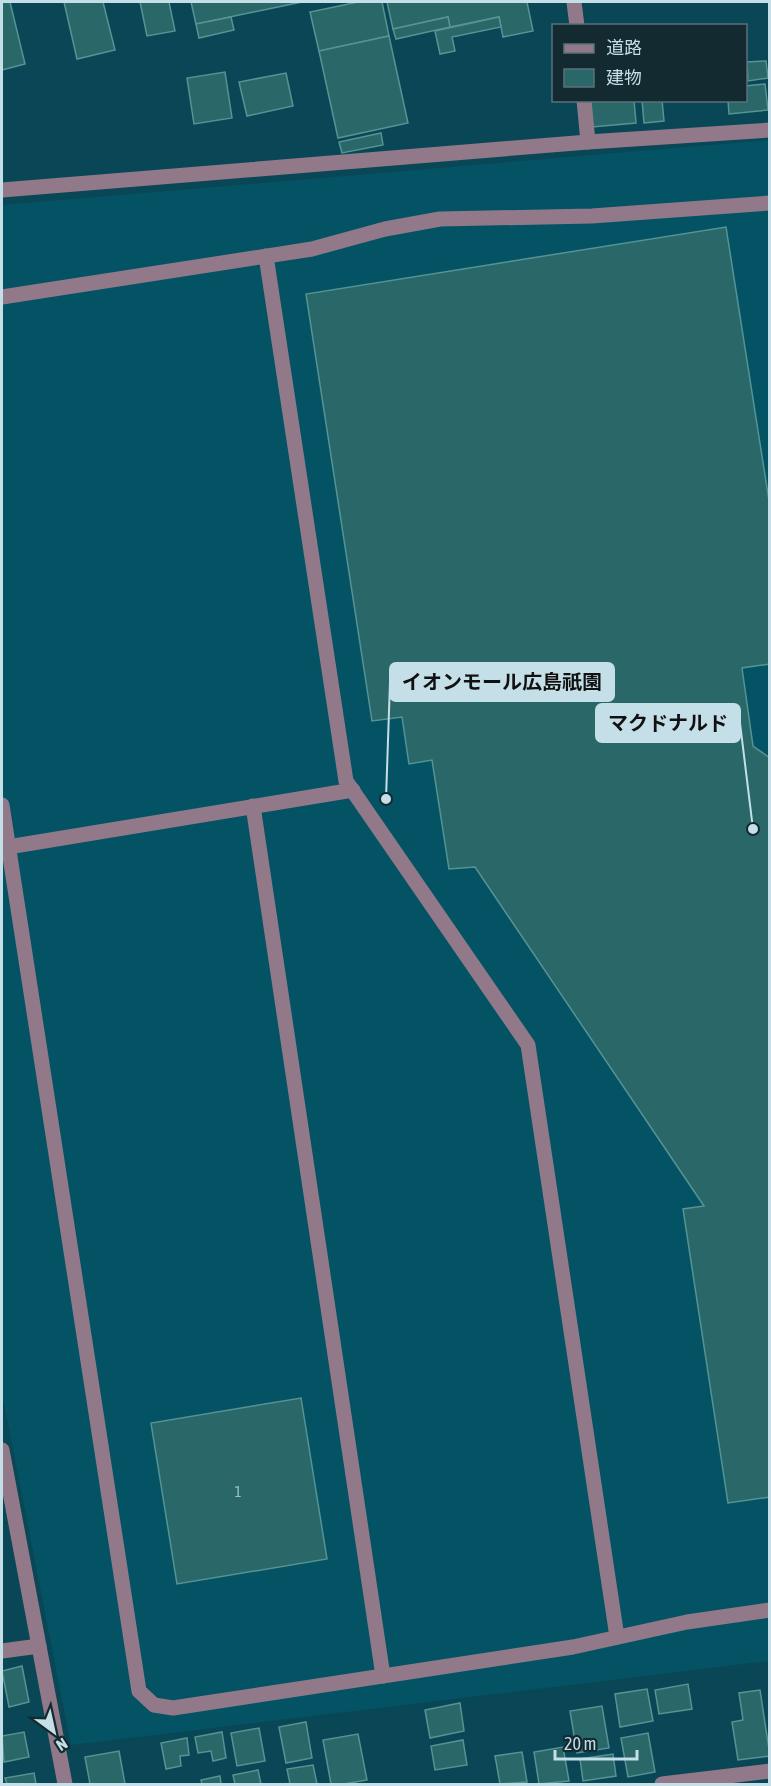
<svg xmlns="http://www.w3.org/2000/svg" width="771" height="1786" font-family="'Asap Condensed','Noto Sans JP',sans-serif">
<rect width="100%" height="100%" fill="#094756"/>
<!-- built -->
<path fill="#045364" d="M769,140v1521l-698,84 -69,-352v-1188z"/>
<!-- building -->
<g fill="#2a6769" stroke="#579394" stroke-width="1.5">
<path d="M2,2h8l15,62 -23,6z"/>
<path d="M64,2h39l12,48 -38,9z"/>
<path d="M140,2h29l6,29 -28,5z"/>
<path d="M191,2h111l-106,22z"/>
<path d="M358,2h24l7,34 -70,15 -9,-39z"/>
<path d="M387,2h140l6,29 -30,6 -4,-20 -49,10 -2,-10 -55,12z"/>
<path d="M231,17l3,13 -35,8 -3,-14z"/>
<path d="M448,17l2,10 -54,12 -3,-10z"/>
<path d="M499,17l2,10 -49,10 3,14 -15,3 -5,-23z"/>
<path d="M389,36l19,87 -70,15 -19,-87z"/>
<path d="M766,61l2,17 -20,3 -1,-19z"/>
<path d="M225,72l7,46 -38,6 -7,-46z"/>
<path d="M286,73l7,33 -46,10 -8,-34z"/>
<path d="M765,84l3,26 -39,4 -1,-14h18v-14z"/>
<path d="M590,100h44l2,23 -44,4z"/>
<path d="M642,100h20l2,21 -20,2z"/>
<path d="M381,133l2,12 -41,8 -3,-11z"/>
<path d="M726,227l44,280v157l-28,4 11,78 17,12v739l-42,6 -45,-294 21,-3 -229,-339 -26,2 -17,-109 -23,4 -7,-47 -30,4 -66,-427z"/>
<path d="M301,1398l26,161 -150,25 -26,-161z"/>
<path d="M22,1666l7,36 -20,5 -7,-36z"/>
<path d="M688,1684l4,25 -33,5 -4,-24z"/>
<path d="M647,1689l6,32 -33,6 -5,-33z"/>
<path d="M760,1690l10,66 -32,4 -6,-38 11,-2 -4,-27z"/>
<path d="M460,1703l4,28 -34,7 -5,-28z"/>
<path d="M602,1706l7,42 -32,5 -7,-42z"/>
<path d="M306,1722l6,36 -26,5 -7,-36z"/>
<path d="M259,1728l6,33 -28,5 -6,-33z"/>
<path d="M24,1732l5,25 -25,5 -2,-26z"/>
<path d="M222,1732l4,26 -13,3 -2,-10 -13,2 -3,-16z"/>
<path d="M648,1733l7,39 -27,5 -7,-39z"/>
<path d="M358,1734l9,46 -23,4h-13l-8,-44z"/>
<path d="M187,1738l2,17 -9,1 1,10 -15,3 -5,-26z"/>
<path d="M463,1740l4,25 -32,5 -4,-24z"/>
<path d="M563,1747l6,34 -30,3 -5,-32z"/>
<path d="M119,1751l6,33h-35l-5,-27z"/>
<path d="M522,1752l5,30 -27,2 -5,-28z"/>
<path d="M613,1754l3,22 -33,5 -3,-22z"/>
<path d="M313,1765l4,19h-27l-3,-15z"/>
<path d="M258,1770l3,14h-26l-2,-9z"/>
<path d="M34,1773l2,11h-29l-2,-6z"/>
<path d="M220,1776l1,8h-19l-1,-4z"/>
</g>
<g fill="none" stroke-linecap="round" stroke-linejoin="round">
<!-- minor -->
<g stroke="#917989" stroke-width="15">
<path d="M574,2l3,24"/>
<path d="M584,100l4,42"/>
<path d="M2,190l586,-48 182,-12"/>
<path d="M266,256l80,525 182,264 89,592"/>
<path d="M2,297l310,-48 73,-20 55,-10 152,-3 178,-13"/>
<path d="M2,805l137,886 15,14 19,3 400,-61 114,-25 83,-12"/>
<path d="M253,806l130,870"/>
<path d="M8,847l345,-57"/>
<path d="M2,1450l63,334"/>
<path d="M2,1651l37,-5"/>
<path d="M662,1784l108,-13"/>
</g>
</g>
<g text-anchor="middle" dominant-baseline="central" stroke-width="5" stroke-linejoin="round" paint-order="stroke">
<!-- number labels -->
<g font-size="15" fill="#9ec1c8">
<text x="238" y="1491">1</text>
</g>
</g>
<!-- callouts -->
<path fill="none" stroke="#c4dfe7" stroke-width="2" d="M386 799L390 682M753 829L740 723"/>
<g fill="#c4dfe7" stroke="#132a31" stroke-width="2">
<circle cx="386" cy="799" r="6"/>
<circle cx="753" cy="829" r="6"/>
</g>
<g fill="#c4dfe7" stroke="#c4dfe7" stroke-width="2">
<rect x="390" y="663" width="224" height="38" rx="6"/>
<rect x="596" y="704" width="144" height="38" rx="6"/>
</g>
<g font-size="20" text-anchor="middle" font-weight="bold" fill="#111">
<text x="502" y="689">イオンモール広島祇園</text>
<text x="668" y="730">マクドナルド</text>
</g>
<!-- border -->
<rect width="771" height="1786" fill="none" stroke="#c4dfe7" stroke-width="6"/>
<!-- legend -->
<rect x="552" y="24" width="195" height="78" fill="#132a31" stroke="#5a727a" stroke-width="1.5"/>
<rect x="564" y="44" width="30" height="9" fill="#917989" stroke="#5a727a" stroke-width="1.5"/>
<text x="606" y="54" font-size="18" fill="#c4dfe7">道路</text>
<rect x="564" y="69" width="30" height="18" fill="#2a6769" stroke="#5a727a" stroke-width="1.5"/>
<text x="606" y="84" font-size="18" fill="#c4dfe7">建物</text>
<!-- north arrow -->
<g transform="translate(54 1732) rotate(147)" stroke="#132a31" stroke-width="4.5" paint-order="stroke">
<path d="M0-4.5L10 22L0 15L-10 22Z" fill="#c4dfe7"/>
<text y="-9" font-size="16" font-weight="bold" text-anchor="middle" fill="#c4dfe7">N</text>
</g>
<!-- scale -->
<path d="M555 1750v9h82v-9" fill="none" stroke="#c4dfe7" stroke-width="3"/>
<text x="564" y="1750" font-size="18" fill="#c4dfe7" stroke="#132a31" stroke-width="4.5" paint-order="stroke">20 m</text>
</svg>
